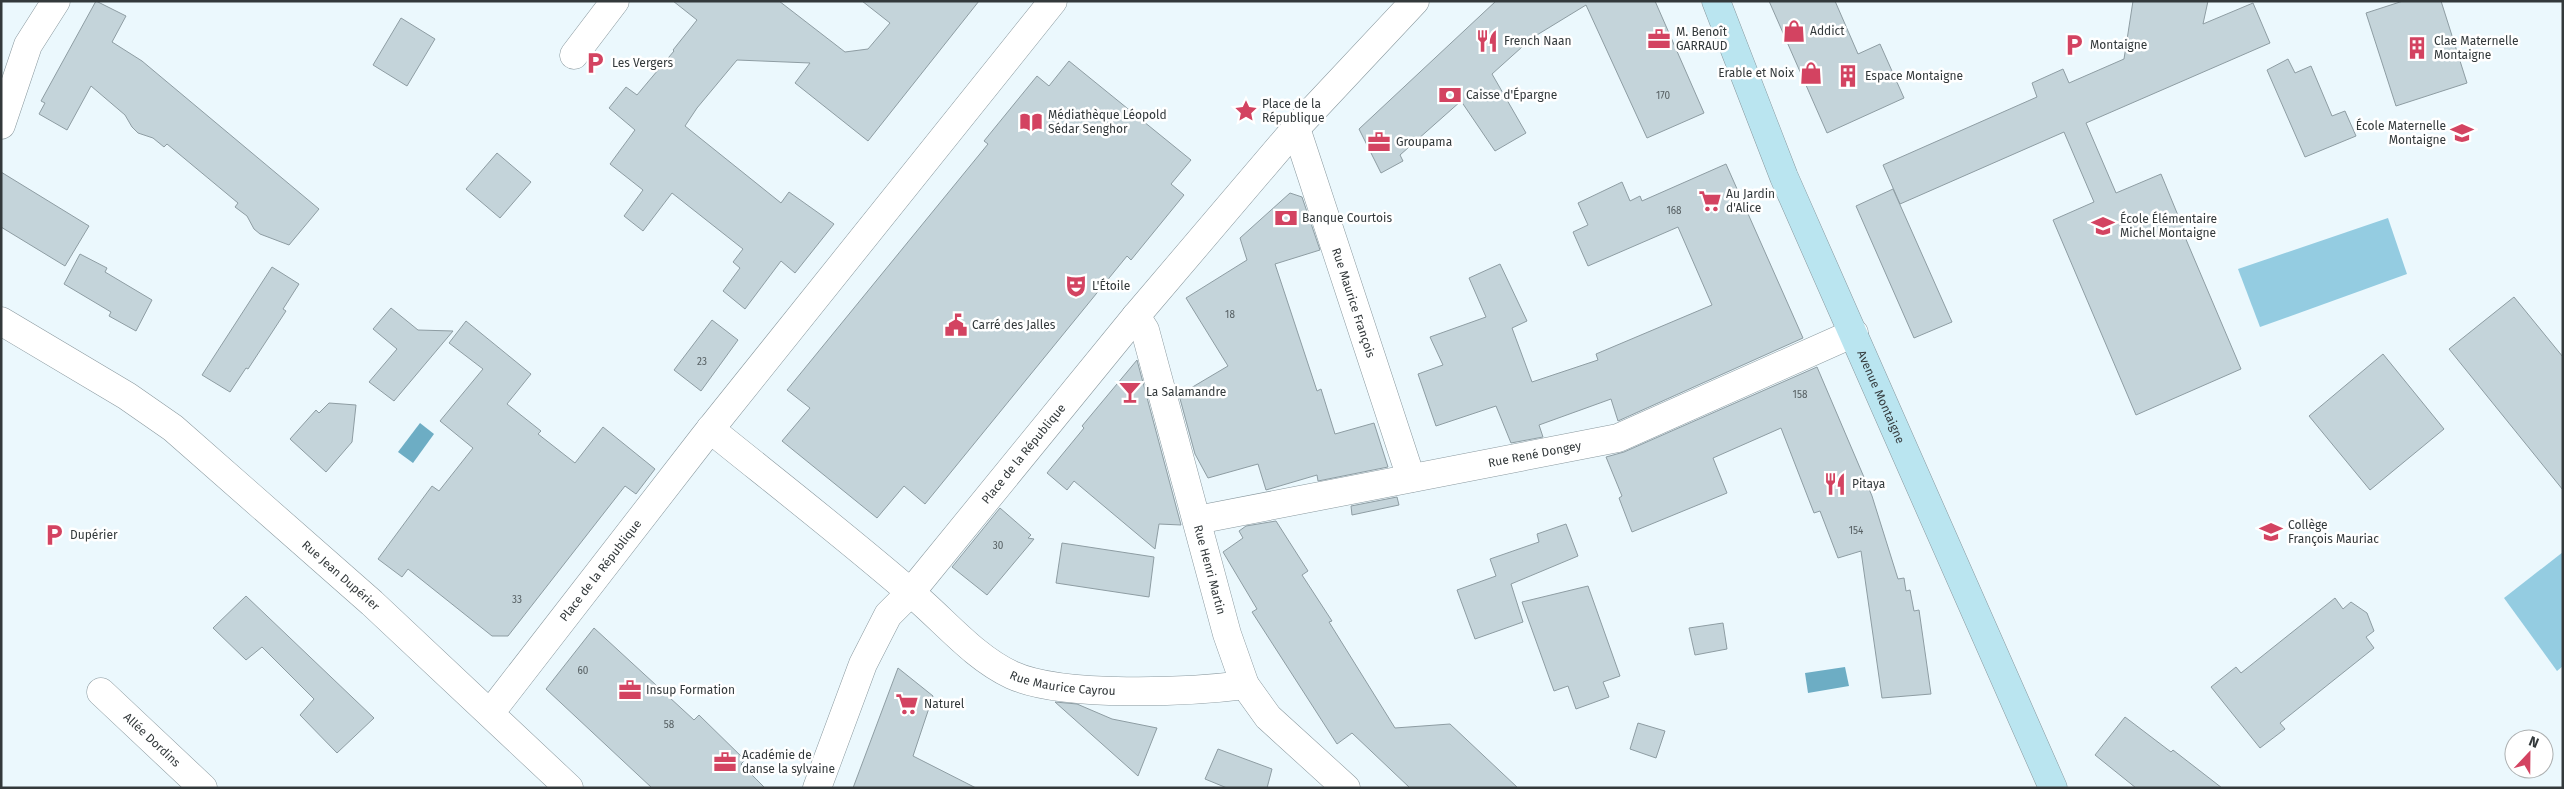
<svg xmlns="http://www.w3.org/2000/svg" width="2564" height="789" font-family="'Fira Sans',sans-serif">
<rect width="100%" height="100%" fill="#ebf8fd"/>
<!-- green -->
<g fill="#94cce1">
<path d="M2388,218l19,56 -147,53 -22,-58z"/>
<path d="M2563,552v114l-6,5 -53,-73z"/>
</g>
<!-- water -->
<g fill="#6dadc4">
<path d="M420,423l14,11 -21,29 -15,-11z"/>
<path d="M1845,667l4,19 -41,7 -3,-20z"/>
</g>
<!-- building -->
<g fill="#c4d4da" stroke="#8e9da3">
<path d="M96,1l30,15 -14,26 30,19 177,148 -30,36 -29,-11 -6,-5 -7,-13 -12,-9 3,-4 -71,-59 -3,3 -11,-9 -15,-5 -6,-6 -7,-12 -34,-29 -24,44 -28,-16 6,-11 -4,-2z"/>
<path d="M673,1h106l66,51 23,-3 22,-26 -28,-22h117l-111,140 -73,-58 15,-20 -73,-3 -40,48 -12,18 96,77 8,-11 45,32 -39,49 -14,-12 -36,48 -22,-18 17,-23 -7,-6 10,-13 -71,-56 -29,38 -19,-15 19,-26 -33,-26 25,-34 -26,-22 17,-21 11,8 37,-44 -1,-1 24,-30z"/>
<path d="M1496,1h159l49,112 -57,25 -61,-133 -54,33 -40,36 34,59 -31,18 -34,-50 -61,54 3,6 -22,12 -22,-44z"/>
<path d="M1769,1h66l23,53 22,-10 24,54 -77,35z"/>
<path d="M2133,1h75l-5,23 50,-21 17,40 -184,80 30,70 45,-19 23,56h-2l59,139 -105,46 -83,-195 41,-18 -30,-70 -164,72 -17,-39 154,-68 -5,-14 31,-14 6,14 55,-24z"/>
<path d="M2403,1h38l26,82 -71,23 -30,-93z"/>
<path d="M401,18l34,21 -28,47 -34,-21z"/>
<path d="M2288,59l7,14 16,-7 21,50 13,-5 11,25 -51,21 -38,-87z"/>
<path d="M1069,61l122,99 -20,24 13,11 -53,65 -4,-4 -202,248 -21,-18 -27,32 -95,-77 28,-33 -23,-18 201,-246 -4,-3 53,-65 12,10z"/>
<path d="M497,153l34,29 -31,36 -34,-29z"/>
<path d="M1726,164l77,174 -185,83 -7,-22 -72,26 4,12 -32,6 -15,-37 -60,20 -18,-52 25,-9 -13,-28 56,-20 -17,-39 31,-14 27,57 -15,7 20,54 66,-22 -2,-6 116,-49 -34,-78 -90,39 -15,-34 15,-7 -10,-22 44,-21 8,19 10,-5 2,5z"/>
<path d="M1,172l88,54 -24,40 -64,-39z"/>
<path d="M1893,189l59,133 -38,16 -58,-132z"/>
<path d="M1290,193l12,4 18,53 -45,14 42,127 4,-2 14,45 39,-11 14,44 -70,14 -1,-6 -51,15 -8,-26 -50,14 -13,-24 -16,-59 49,-29 -42,-68 61,-38 -7,-22z"/>
<path d="M80,254l27,14 -2,4 47,28 -16,31 -27,-15 2,-4 -47,-28z"/>
<path d="M272,267l27,17 -16,25 3,2 -38,58 -2,-1 -16,24 -28,-17z"/>
<path d="M2514,297l49,60v133l-114,-141z"/>
<path d="M391,308l27,22 35,1 -59,70 -25,-19 28,-33 -24,-20z"/>
<path d="M712,320l26,20 -37,51 -27,-21z"/>
<path d="M466,321l65,53 -24,30 34,27 -3,3 37,29 28,-36 52,42 -19,25 -11,-8 -117,150h-16l-84,-67 -6,8 -24,-18 54,-73 7,5 34,-43 -33,-27 43,-52 -34,-26z"/>
<path d="M2383,354l61,75 -74,61 -61,-74z"/>
<path d="M1137,360l44,165 -22,-1 -4,25 -81,-68 -7,9 -20,-17 37,-45 -2,-2z"/>
<path d="M1817,367l55,129 26,83 6,-1 2,13 4,-1 4,21 5,-1 12,84 -49,4 -21,-147 -23,7 -18,-47 -6,2 -33,-85 -68,30 14,35 -95,39 -13,-34 3,-2 -16,-39 18,-5z"/>
<path d="M329,403l27,2 -4,37 -26,30 -36,-33 26,-29 3,3z"/>
<path d="M1397,497l2,8 -47,10 -1,-9z"/>
<path d="M1000,508l31,27 -3,3 6,1 -47,56 -35,-28z"/>
<path d="M1276,521l32,50 -6,4 30,46 -3,1 66,106 55,-4 68,64h-108l-58,-55 -15,11 -85,-132 5,-3 -34,-57 20,-14 -4,-7 7,-5z"/>
<path d="M1566,524l12,32 -67,28 12,38 -48,17 -18,-49 39,-14 -6,-17 49,-17 -2,-8z"/>
<path d="M1062,543l92,14 -5,40 -93,-14z"/>
<path d="M1588,586l32,90 -17,6 6,15 -33,12 -8,-23 -14,5 -32,-89z"/>
<path d="M246,596l128,122 -37,35 -37,-38 14,-16 -52,-52 -16,13 -33,-32z"/>
<path d="M2335,598l8,11 8,-7 16,11 7,18 -8,6 8,11 -94,75 5,6 -25,19 -49,-61 25,-20 5,6z"/>
<path d="M1723,623l4,26 -32,6 -6,-27z"/>
<path d="M594,628l100,92 5,-5 46,45 -4,4 24,24h-113l-106,-99z"/>
<path d="M898,668l35,28 -20,60 63,32h-123z"/>
<path d="M1055,702l22,2 35,15 45,9 -19,48z"/>
<path d="M2125,717l46,35 2,-2 49,38h-86l-41,-33z"/>
<path d="M1638,723l27,8 -9,27 -26,-9z"/>
<path d="M1218,749l54,20 -5,19h-40l-22,-9z"/>
</g>
<g fill="none" stroke-linecap="round" stroke-linejoin="round">
<defs>
<g id="minor">
<path d="M574,55l41,-54"/>
<path d="M1,125l27,-80 28,-44"/>
<path id="s1" d="M1296,128l115,350"/>
<path id="s2" d="M1136,316l9,14 82,304 18,51 23,32 78,71"/>
<path id="s3" d="M710,429c67,54 135,107 200,163 33,27 63,65 102,83 50,23 178,17 233,10"/>
<path id="s4" d="M1197,520l421,-82 236,-105"/>
<path id="s5" d="M101,692l102,96"/>
</g>
<g id="tertiary">
<path id="s6" d="M1,321l126,75 46,32 199,175 197,185"/>
<path id="s7" d="M491,712l213,-275 349,-436"/>
<path id="s8" d="M817,788l46,-124 25,-49 23,-23 225,-276 160,-188 119,-127"/>
</g>
<g id="secondary">
<path id="s9" d="M1716,1l68,176 269,611"/>
</g>
</defs>
<!-- minor casing -->
<use href="#minor" stroke="#89989e" stroke-width="29"/>
<!-- tertiary casing -->
<use href="#tertiary" stroke="#89989e" stroke-width="29"/>
<!-- secondary casing -->
<use href="#secondary" stroke="#89989e" stroke-width="29"/>
<!-- minor -->
<use href="#minor" stroke="#fff" stroke-width="28"/>
<!-- tertiary -->
<use href="#tertiary" stroke="#fff" stroke-width="28"/>
<!-- secondary -->
<use href="#secondary" stroke="#bae5f0" stroke-width="28"/>
</g>
<!-- icons -->
<defs>
<symbol id="shop-bare" viewBox="-9 -9 18 18"><path d="M-5-2.5h2.3a2.7 3.5 0 0 1 5.4 0H5L5.5 6h-11ZM-1.5-2.5h3a1.5 2.3 0 0 0-3 0Z" fill="#d34361" stroke="#fff" stroke-width="2.5" paint-order="stroke"/></symbol>
<symbol id="office-bare" viewBox="-9 -9 18 18"><path d="M-6-3h4V-5.5h4V-3h4V5H-6ZM-1-4.5V-3h2v-1.5ZM-6 0V1H6V0Z" fill="#d34361" stroke="#fff" stroke-width="2.5" paint-order="stroke"/></symbol>
<symbol id="restaurant-bare" viewBox="-9 -9 18 18"><path d="M-5-6h1v4h1v-4h1v4h1v-4h1v5L-1.5 .5V6h-2V.5L-5-1ZM5-6V6H3V1.5H1.5Q1.5-4 5-6Z" fill="#d34361" stroke="#fff" stroke-width="2.5" paint-order="stroke"/></symbol>
<symbol id="parking-bare" viewBox="-9 -9 18 18"><path d="M-3.5-5.5H1a3.5 3.5 0 0 1 0 7H-1V5.5H-3.5ZM-1-3.4V-.6H.8a1.4 1.4 0 0 0 0-2.8Z" fill="#d34361" stroke="#fff" stroke-width="2.5" paint-order="stroke"/></symbol>
<symbol id="building-bare" viewBox="-9 -9 18 18"><path d="M-4-6H4V6H1V3H-1V6H-4ZM-2.5-4.3h1.7v1.8h-1.7ZM.8-4.3h1.7v1.8H.8ZM-2.5-1h1.7V.8h-1.7ZM.8-1h1.7V.8H.8Z" fill="#d34361" stroke="#fff" stroke-width="2.5" paint-order="stroke"/></symbol>
<symbol id="bank-bare" viewBox="-9 -9 18 18"><path d="M-6-4H6V4H-6ZM0-2.3a2.3 2.3 0 1 0 0 4.6a2.3 2.3 0 1 0 0-4.6Z" fill="#d34361" stroke="#fff" stroke-width="2.5" paint-order="stroke"/></symbol>
<symbol id="sight-bare" viewBox="-9 -9 18 18"><path d="M0-6L1.8-2.2L6-1.7L2.9 1.2L3.7 5.4L0 3.3L-3.7 5.4L-2.9 1.2L-6-1.7L-1.8-2.2Z" fill="#d34361" stroke="#fff" stroke-width="2.5" paint-order="stroke"/></symbol>
<symbol id="library-bare" viewBox="-9 -9 18 18"><path d="M-6-4Q-3-5.5-.7-3.5V5Q-3 3-6 4ZM6-4Q3-5.5 .7-3.5V5Q3 3 6 4Z" fill="#d34361" stroke="#fff" stroke-width="2.5" paint-order="stroke"/></symbol>
<symbol id="school-bare" viewBox="-9 -9 18 18"><path d="M0-5L7-2L0 1L-7-2ZM-4 1L0 2.5L4 1V4Q0 6-4 4Z" fill="#d34361" stroke="#fff" stroke-width="2.5" paint-order="stroke"/></symbol>
<symbol id="supermarket-bare" viewBox="-9 -9 18 18"><path d="M-6-5.5h2.5l.6 2H6L4.5 2H-2.5L-4.4-4H-6ZM-1.5 3.2a1.3 1.3 0 1 0 .1 0ZM3 3.2a1.3 1.3 0 1 0 .1 0Z" fill="#d34361" stroke="#fff" stroke-width="2.5" paint-order="stroke"/></symbol>
<symbol id="theatre-bare" viewBox="-9 -9 18 18"><path d="M-5-5.5Q0-4 5-5.5V0Q5 5 0 6Q-5 5-5 0ZM-3.3-2.5H-1v1.5H-3.3ZM1-2.5H3.3v1.5H1ZM-2.8 1Q0 5.5 2.8 1Z" fill="#d34361" stroke="#fff" stroke-width="2.5" paint-order="stroke"/></symbol>
<symbol id="civic-bare" viewBox="-9 -9 18 18"><path d="M-.6-6.5H3V-4.5H.6V-3L4-1V1h2V6H-6V1h2V-1L-.6-3ZM-1.2 2.5V6h2.4V2.5Z" fill="#d34361" stroke="#fff" stroke-width="2.5" paint-order="stroke"/></symbol>
<symbol id="bar-bare" viewBox="-9 -9 18 18"><path d="M-6-5H6L.8 .8V4.5H3.5V6h-7V4.5H-.8V.8Z" fill="#d34361" stroke="#fff" stroke-width="2.5" paint-order="stroke"/></symbol>
</defs>
<g fill-rule="evenodd">
<use href="#shop-bare" x="1778" y="15" width="32" height="32"/>
<use href="#office-bare" x="1643" y="23" width="32" height="32"/>
<use href="#restaurant-bare" x="1471" y="25" width="32" height="32"/>
<use href="#parking-bare" x="2058" y="29" width="32" height="32"/>
<use href="#building-bare" x="2401" y="32" width="32" height="32"/>
<use href="#parking-bare" x="579" y="47" width="32" height="32"/>
<use href="#shop-bare" x="1795" y="57" width="32" height="32"/>
<use href="#building-bare" x="1832" y="60" width="32" height="32"/>
<use href="#bank-bare" x="1434" y="79" width="32" height="32"/>
<use href="#sight-bare" x="1230" y="95" width="32" height="32"/>
<use href="#library-bare" x="1015" y="106" width="32" height="32"/>
<use href="#school-bare" x="2446" y="117" width="32" height="32"/>
<use href="#office-bare" x="1363" y="126" width="32" height="32"/>
<use href="#supermarket-bare" x="1694" y="185" width="32" height="32"/>
<use href="#bank-bare" x="1270" y="202" width="32" height="32"/>
<use href="#school-bare" x="2087" y="210" width="32" height="32"/>
<use href="#theatre-bare" x="1060" y="270" width="32" height="32"/>
<use href="#civic-bare" x="940" y="309" width="32" height="32"/>
<use href="#bar-bare" x="1114" y="376" width="32" height="32"/>
<use href="#restaurant-bare" x="1819" y="468" width="32" height="32"/>
<use href="#school-bare" x="2255" y="516" width="32" height="32"/>
<use href="#parking-bare" x="38" y="519" width="32" height="32"/>
<use href="#office-bare" x="614" y="674" width="32" height="32"/>
<use href="#supermarket-bare" x="891" y="688" width="32" height="32"/>
<use href="#office-bare" x="709" y="746" width="32" height="32"/>
</g>
<g text-anchor="middle" dominant-baseline="central" stroke-width="5" stroke-linejoin="round" paint-order="stroke">
<!-- number labels -->
<g font-size="10" fill="#576063">
<text x="1663" y="96">170</text>
<text x="1674" y="211">168</text>
<text x="1230" y="315">18</text>
<text x="702" y="362">23</text>
<text x="1800" y="395">158</text>
<text x="1856" y="531">154</text>
<text x="998" y="546">30</text>
<text x="517" y="600">33</text>
<text x="583" y="671">60</text>
<text x="669" y="725">58</text>
</g>
<!-- poi labels -->
<g font-size="12" fill="#33393b" stroke="#fff" text-anchor="start">
<text x="1810" y="31">Addict</text>
<text x="1676" y="32">M. Benoît<tspan x="1676" dy="14">GARRAUD</tspan></text>
<text x="1504" y="41">French Naan</text>
<text x="2434" y="41">Clae Maternelle<tspan x="2434" dy="14">Montaigne</tspan></text>
<text x="2090" y="45">Montaigne</text>
<text x="612" y="63">Les Vergers</text>
<text x="1794" y="73" text-anchor="end">Erable et Noix</text>
<text x="1865" y="76">Espace Montaigne</text>
<text x="1466" y="95">Caisse d'Épargne</text>
<text x="1262" y="104">Place de la<tspan x="1262" dy="14">République</tspan></text>
<text x="1048" y="115">Médiathèque Léopold<tspan x="1048" dy="14">Sédar Senghor</tspan></text>
<text x="2446" y="126" text-anchor="end">École Maternelle<tspan x="2446" dy="14">Montaigne</tspan></text>
<text x="1396" y="142">Groupama</text>
<text x="1726" y="194">Au Jardin<tspan x="1726" dy="14">d'Alice</tspan></text>
<text x="1302" y="218">Banque Courtois</text>
<text x="2120" y="219">École Élémentaire<tspan x="2120" dy="14">Michel Montaigne</tspan></text>
<text x="1092" y="286">L'Étoile</text>
<text x="972" y="325">Carré des Jalles</text>
<text x="1146" y="392">La Salamandre</text>
<text x="1852" y="484">Pitaya</text>
<text x="2288" y="525">Collège<tspan x="2288" dy="14">François Mauriac</tspan></text>
<text x="70" y="535">Dupérier</text>
<text x="646" y="690">Insup Formation</text>
<text x="924" y="704">Naturel</text>
<text x="742" y="755">Académie de<tspan x="742" dy="14">danse la sylvaine</tspan></text>
</g>
<!-- street labels -->
<g font-size="12" fill="#33393b" stroke="#fff">
<text stroke="none"><textPath href="#s1" startOffset="184">Rue Maurice François</textPath></text>
<text stroke="none"><textPath href="#s9" startOffset="429">Avenue Montaigne</textPath></text>
<text stroke="none"><textPath href="#s4" startOffset="344">Rue René Dongey</textPath></text>
<text stroke="none"><textPath href="#s8" startOffset="398">Place de la République</textPath></text>
<text stroke="none"><textPath href="#s7" startOffset="179">Place de la République</textPath></text>
<text stroke="none"><textPath href="#s2" startOffset="265">Rue Henri Martin</textPath></text>
<text stroke="none"><textPath href="#s6" startOffset="426">Rue Jean Dupérier</textPath></text>
<text stroke="none"><textPath href="#s3" startOffset="442">Rue Maurice Cayrou</textPath></text>
<text stroke="none"><textPath href="#s5" startOffset="70">Allée Dordins</textPath></text>
</g>
</g>
<!-- border -->
<rect width="2564" height="789" fill="none" stroke="#33393b" stroke-width="5"/>
<!-- north arrow -->
<g transform="translate(2529 754) rotate(22)"><circle r="24" fill="#ffffff" stroke="#adb0b1"/>
<path d="M0-4L9 19L0 12L-9 19Z" fill="#d34361"/>
<text y="-8" font-size="14" font-weight="bold" text-anchor="middle" fill="#33393b">N</text>
</g>
</svg>
